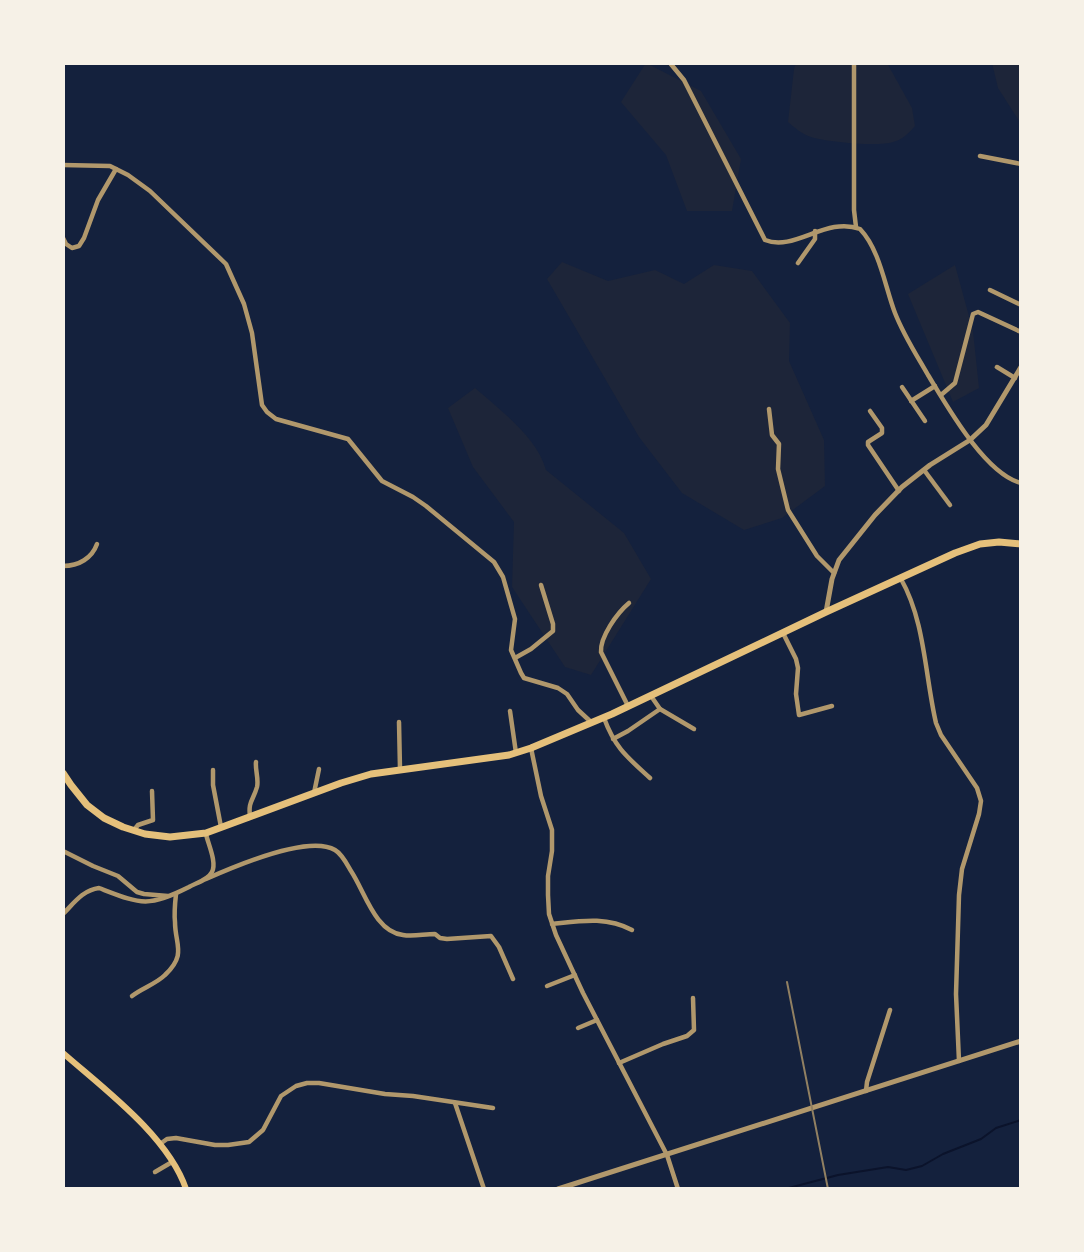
<svg xmlns="http://www.w3.org/2000/svg" width="1084" height="1252" font-family="'DM Sans',sans-serif">
<rect width="100%" height="100%" fill="#14213d"/>
<!-- green -->
<g fill="#1d2539">
<path d="M646,63l55,28 40,68 -9,52h-45l-21,-56 -45,-53z"/>
<path d="M796,63h91l25,45 3,18c-6,7 -13,14 -22,16 -14,5 -67,0 -82,-5 -9,-3 -16,-9 -23,-15l6,-53z"/>
<path d="M992,63h29v61l-23,-36z"/>
<path d="M562,262l46,19 47,-11 29,14 30,-19 38,6 38,52 -1,38 35,79 1,46 -43,32 -38,12 -62,-37 -43,-56 -92,-158z"/>
<path d="M955,265l18,66 6,57 -26,14 -45,-108z"/>
<path d="M475,388c25,22 62,49 71,82l78,63 27,46 -60,96 -26,-8 -53,-80 2,-65 -41,-55 -25,-59z"/>
</g>
<g fill="none" stroke-linecap="round" stroke-linejoin="round">
<!-- stream -->
<path stroke="#0b132b" stroke-width="2" d="M785,1189l53,-14 50,-8 18,3 16,-4 21,-12 38,-15 15,-11 25,-8"/>
<!-- minor -->
<g stroke="#b1986c" stroke-width="4.5">
<path d="M670,63l14,17 81,160c30,12 61,-24 95,-11 20,21 25,58 35,84 9,23 21,41 33,62 19,31 57,99 93,108"/>
<path d="M854,63v147l2,17"/>
<path d="M980,156l41,8"/>
<path d="M63,165l47,1 18,9 22,16 76,73 18,40 8,29 10,72 5,7 9,7 72,20 34,42 31,16 13,9 68,56 9,15 12,42 -4,31 10,23 3,5 34,10 9,6 11,16 13,12"/>
<path d="M63,238l3,6 6,4 7,-2 5,-8 14,-38 18,-31"/>
<path d="M798,263l17,-24v-8"/>
<path d="M990,290l31,15"/>
<path d="M997,367l18,11"/>
<path d="M902,387l23,34"/>
<path d="M941,395l14,-12 18,-69 5,-2 43,20"/>
<path d="M911,401l24,-15"/>
<path d="M769,409l3,26 7,9 -1,25 10,41 29,46 17,17"/>
<path d="M870,411l12,17v5l-14,9v3l31,46"/>
<path d="M924,470l26,35"/>
<path d="M63,566c16,0 29,-8 34,-22"/>
<path d="M901,579c24,42 24,97 35,144l5,12 36,53 4,13 -2,13 -17,55 -3,26 -3,99 3,67"/>
<path d="M783,633l13,26 2,9 -2,26 3,21 33,-9"/>
<path d="M515,658l16,-9 22,-18v-7l-12,-39"/>
<path d="M651,696l9,13 34,20"/>
<path d="M628,706l-27,-54c-1,-15 16,-39 28,-49"/>
<path d="M510,711l6,42"/>
<path d="M604,718c11,30 23,39 46,60"/>
<path d="M399,722l1,47"/>
<path d="M613,739l15,-8 32,-22"/>
<path d="M531,748l10,48 11,34v21l-4,25v19l1,19 7,21 27,58 84,162 11,34"/>
<path d="M213,770v15l8,42"/>
<path d="M314,793l5,-24"/>
<path d="M250,817c-2,-16 3,-16 7,-30 2,-8 -2,-17 -1,-25"/>
<path d="M134,830l4,-5 15,-5 -1,-29"/>
<path d="M63,851l30,15 25,10 19,16 7,2 24,2"/>
<path d="M206,879c27,-12 102,-45 129,-29 7,4 12,14 16,21 14,21 24,61 52,64 10,2 21,-1 32,-1l5,4 7,1 44,-3 8,11 14,32"/>
<path d="M63,914c11,-11 20,-24 36,-26 42,16 48,20 90,-1 7,-4 19,-7 23,-15 5,-10 -4,-28 -6,-38"/>
<path d="M552,924c28,-3 54,-8 80,6"/>
<path d="M547,986l28,-11"/>
<path d="M132,996c10,-8 24,-12 33,-21 22,-21 10,-30 10,-53 -1,-9 0,-19 1,-28"/>
<path d="M578,1028l19,-8"/>
<path d="M619,1063l44,-19 24,-8 7,-6 -1,-32"/>
<path d="M866,1091l1,-9 23,-72"/>
<path d="M455,1103l29,86"/>
<path d="M160,1144l7,-5 9,-1 39,7h13l21,-3 14,-12 18,-34 15,-10 11,-3h12l66,11 28,2 80,12"/>
<path d="M155,1172l17,-10"/>
</g>
<!-- tertiary -->
<g stroke="#b1986c" stroke-width="5">
<path d="M826,612l6,-33 7,-19 36,-45 27,-28 28,-22 40,-25 16,-15 35,-58"/>
<path d="M558,1189l463,-148"/>
</g>
<!-- secondary -->
<path stroke="#e5c07b" stroke-width="6" d="M63,1053c41,36 105,83 123,136"/>
<!-- trunk -->
<path stroke="#e5c07b" stroke-width="7" d="M63,773l8,12 16,20 17,13 19,9 22,7 25,3 36,-4 135,-50 30,-9 138,-19 22,-7 81,-34 214,-102 129,-59 25,-9 19,-2 22,2"/>
<!-- rail -->
<path stroke="#918062" stroke-width="2" d="M787,982l41,207"/>
</g>
<!-- border -->
<rect width="1084" height="1252" fill="none" stroke="#f6f1e7" stroke-width="130"/>
</svg>
